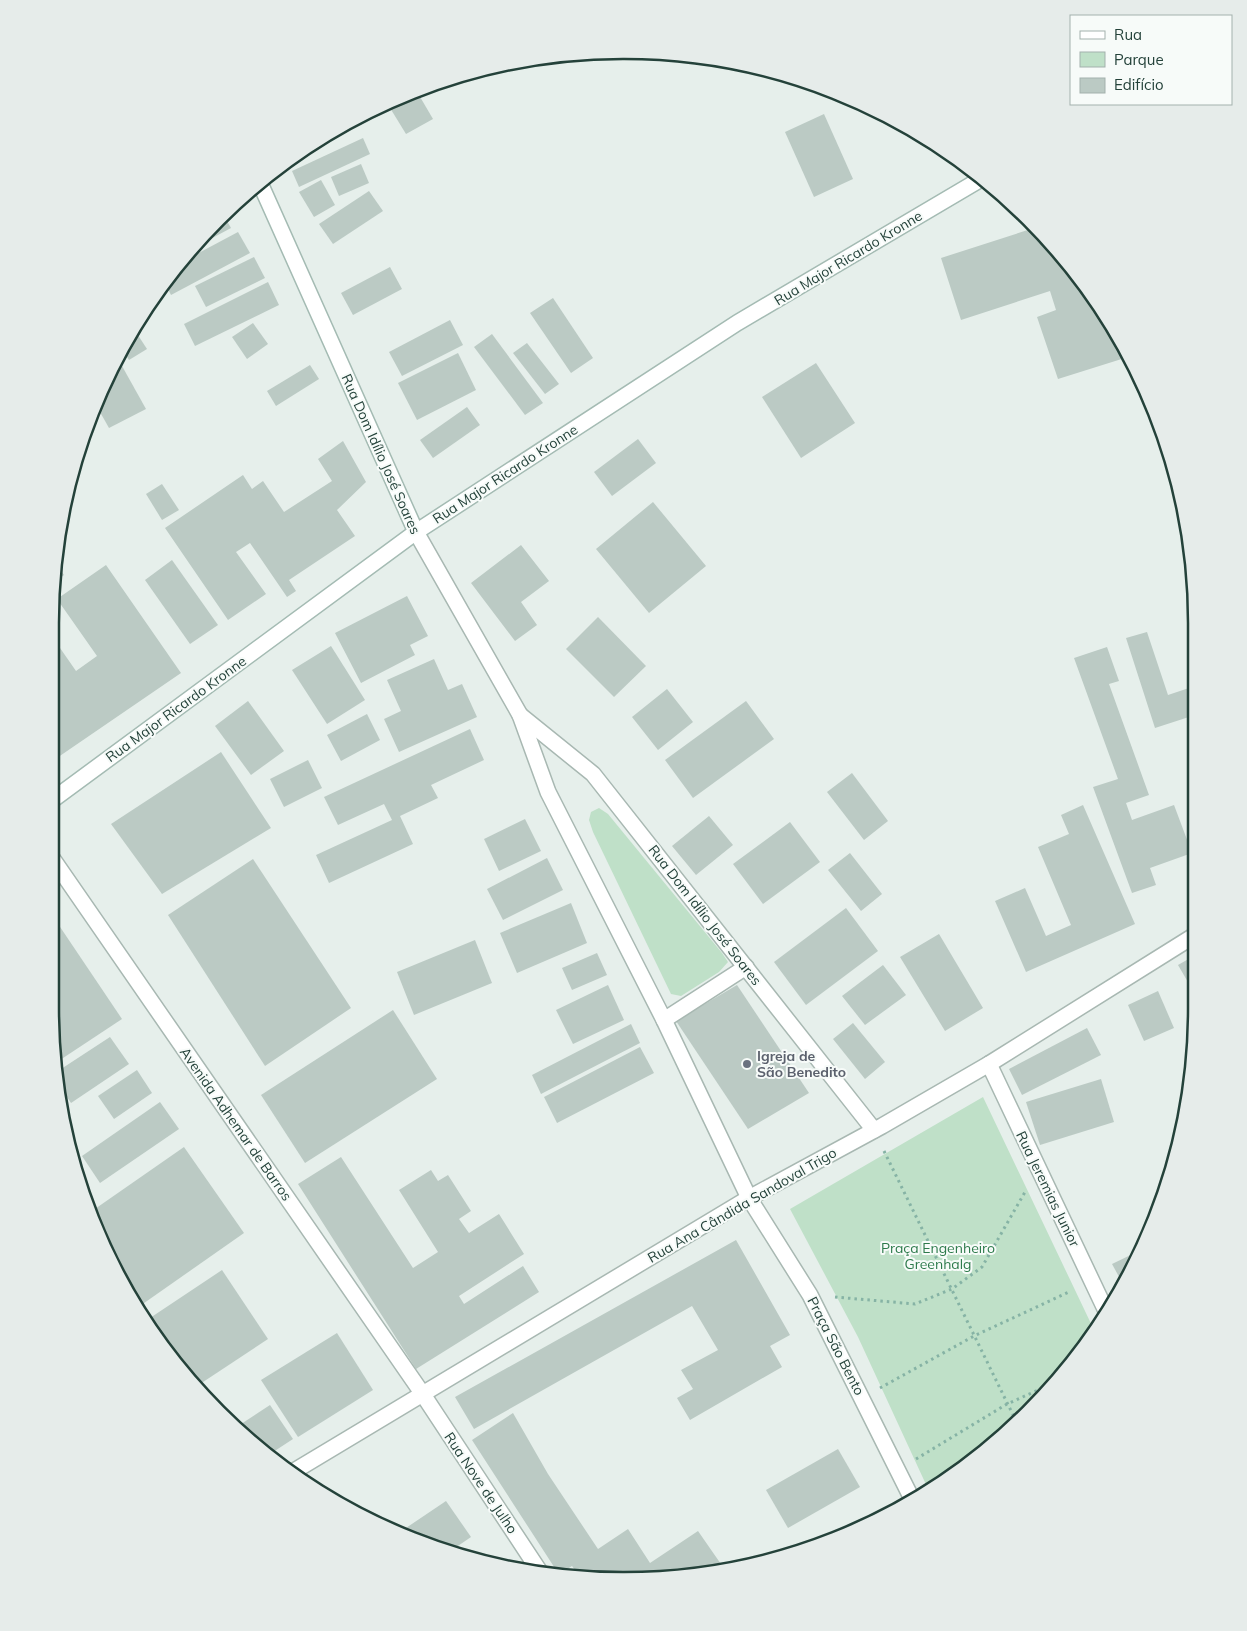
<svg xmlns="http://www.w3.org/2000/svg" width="1247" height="1631" font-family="Mulish,sans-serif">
<rect width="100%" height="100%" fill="#e6efeb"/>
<!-- green -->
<g fill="#bfe0c8">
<path d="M599,808l9,6 114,139 6,9 -9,10 -38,24 -10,-2 -78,-162 -4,-12 2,-8z"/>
<path d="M983,1097l112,235 -66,81 -87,71 -13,7 -71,-154 -68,-128z"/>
</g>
<!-- building -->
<g fill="#bbcac4">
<path d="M416,90l17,29 -27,15 -19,-31 17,-9z"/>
<path d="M824,114l29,65 -39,18 -29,-65z"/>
<path d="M343,126l2,3 -69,45 -2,-2 31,-25z"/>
<path d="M363,138l7,16 -71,33 -7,-16z"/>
<path d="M361,164l8,19 -30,13 -8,-19z"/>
<path d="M321,180l14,25 -21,12 -15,-25z"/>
<path d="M369,191l14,20 -50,33 -14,-20z"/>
<path d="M223,214l8,14 -41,22 28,-32z"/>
<path d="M1037,227l63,78 28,52 -70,22 -21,-62 19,-7 -6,-19 -89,29 -20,-62z"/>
<path d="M238,232l12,21 -79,42 -7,-14 14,-17z"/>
<path d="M254,257l11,21 -59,29 -11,-21z"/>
<path d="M390,267l12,22 -49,26 -12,-22z"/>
<path d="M268,282l11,23 -84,41 -11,-22z"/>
<path d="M553,298l40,60 -22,15 -41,-60z"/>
<path d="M152,301l4,7 -13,8z"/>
<path d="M450,320l13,25 -61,31 -13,-24z"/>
<path d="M253,323l15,21 -21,15 -15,-22z"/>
<path d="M134,329l13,20 -18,11 -7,-11z"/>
<path d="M492,334l51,69 -18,12 -51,-68z"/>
<path d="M527,343l32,41 -14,10 -32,-41z"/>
<path d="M458,353l18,37 -59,30 -19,-37z"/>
<path d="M816,363l39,60 -54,35 -39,-61z"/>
<path d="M310,365l9,14 -43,27 -9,-15z"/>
<path d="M122,366l24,43 -37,19 -13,-23 12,-32z"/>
<path d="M467,407l13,18 -47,33 -13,-18z"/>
<path d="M638,439l18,24 -44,33 -18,-24z"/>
<path d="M343,441l23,41 -29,28 18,26 -66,44 7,11 -9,6 -37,-54 -14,9 30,42 -38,26 -63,-92 78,-53 9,14 11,-8 21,31 48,-31 -14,-22z"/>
<path d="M162,484l17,26 -17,10 -16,-26z"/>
<path d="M653,502l53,64 -57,47 -53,-64z"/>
<path d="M521,545l28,36 -28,21 16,23 -22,16 -44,-58z"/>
<path d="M172,560l46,65 -28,19 -45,-64z"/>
<path d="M55,562l9,13 -12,9z"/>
<path d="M106,565l75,108 -130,89v-127l25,36 21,-15 -40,-57z"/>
<path d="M407,596l21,40 -18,9 5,10 -54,28 -26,-50z"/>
<path d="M598,617l48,49 -32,31 -48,-48z"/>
<path d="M1147,632l21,63 24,-8v29l-37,12 -29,-90z"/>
<path d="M331,646l34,54 -38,24 -35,-54z"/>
<path d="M1107,647l12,34 -10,3 40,111 -23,8 6,17 42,-15 18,48 -42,15 6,17 -24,8 -39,-106 25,-8 -44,-121z"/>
<path d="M434,659l14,31 14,-6 15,33 -78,35 -15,-33 17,-8 -14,-31z"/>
<path d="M667,689l26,33 -35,28 -26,-33z"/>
<path d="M248,701l36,50 -33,24 -36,-49z"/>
<path d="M746,701l28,38 -81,59 -28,-38z"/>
<path d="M367,714l13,26 -39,21 -14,-26z"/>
<path d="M470,729l14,31 -53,25 7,13 -38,18 13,28 -84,39 -13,-28 76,-35 -8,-16 -46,21 -14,-28z"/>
<path d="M221,752l50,76 -109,66 -51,-70z"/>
<path d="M308,760l14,28 -38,19 -14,-28z"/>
<path d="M852,773l36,48 -24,19 -37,-48z"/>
<path d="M1083,805l52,119 -109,48 -31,-71 30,-13 21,48 25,-11 -33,-78 31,-13 -8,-19z"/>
<path d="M709,816l24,29 -37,30 -24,-29z"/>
<path d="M525,819l16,32 -42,20 -15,-32z"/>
<path d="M790,822l30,40 -57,42 -30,-40z"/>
<path d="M850,853l32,41 -21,17 -33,-41z"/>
<path d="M547,858l16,32 -60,30 -16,-31z"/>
<path d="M253,859l98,149 -86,58 -97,-151z"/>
<path d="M571,903l16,40 -70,30 -17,-40z"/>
<path d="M846,908l32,43 -72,54 -32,-43z"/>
<path d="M50,912l72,107 -65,43 -7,-54z"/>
<path d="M939,934l44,74 -38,23 -45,-74z"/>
<path d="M475,940l17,43 -78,32 -17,-43z"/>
<path d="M597,953l10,22 -35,15 -10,-22z"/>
<path d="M1192,957v32l-14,-24z"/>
<path d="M883,965l23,30 -41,30 -23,-29z"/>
<path d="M608,985l16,35 -51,24 -17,-34z"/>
<path d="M737,985l72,108 -61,36 -72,-108z"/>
<path d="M1158,991l16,37 -30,13 -16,-36z"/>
<path d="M393,1010l44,69 -132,84 -44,-68z"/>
<path d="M853,1023l32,39 -20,17 -32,-40z"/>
<path d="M631,1024l9,19 -99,51 -9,-19z"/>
<path d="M1087,1028l14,27 -79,40 -13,-26z"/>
<path d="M110,1037l19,27 -58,39 -10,-15 -3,-17z"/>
<path d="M640,1047l14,26 -97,50 -13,-26z"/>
<path d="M137,1070l15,23 -38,26 -16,-23z"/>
<path d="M1101,1079l13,43 -74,23 -14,-43z"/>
<path d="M160,1102l19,27 -79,54 -18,-27z"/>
<path d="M184,1147l60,86 -107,75 -10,-14 -35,-83z"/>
<path d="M341,1157l72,111 25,-16 -39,-62 32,-20 7,11 10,-6 23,36 -12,8 10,14 30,-19 25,40 -65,42 5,8 59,-38 16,26 -123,77 -118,-185z"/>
<path d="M736,1240l54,95 -20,11 12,21 -92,53 -13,-22 16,-9 -12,-19 37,-20 -26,-44 -218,123 -19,-32z"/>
<path d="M1141,1250l-11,21 -7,13 -11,-20z"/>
<path d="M222,1270l46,69 -71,47 -50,-66z"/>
<path d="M337,1333l36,57 -75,47 -37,-57z"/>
<path d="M270,1405l23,34 -26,17 -32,-28z"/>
<path d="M513,1413l35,61 50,75 30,-20 22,34 48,-32 25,36 -62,13 -83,-6 -6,-8 -11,7h-3l-86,-133z"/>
<path d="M838,1449l22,38 -72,41 -22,-38z"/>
<path d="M446,1501l25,36 -19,13 -52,-18z"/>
</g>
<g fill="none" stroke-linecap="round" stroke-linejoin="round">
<defs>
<g id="street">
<path d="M416,532l104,183 28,77 116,228 85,178 61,97 102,204"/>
<path d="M520,715l73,59 281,356"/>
<path d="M50,855l372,538 118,179"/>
<path d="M664,1020l82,-53"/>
<path d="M989,1064l118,249"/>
<path d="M291,1473l458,-275 133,-72 107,-62 203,-127"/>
</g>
<g id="secondary">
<path d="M260,183l156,349"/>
<path d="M51,801l365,-269 321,-209 244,-144"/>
</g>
</defs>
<!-- street casing -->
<use href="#street" stroke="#a8b8b2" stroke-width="18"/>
<!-- secondary casing -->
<use href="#secondary" stroke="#a4bbb3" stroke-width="18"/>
<!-- path -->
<g stroke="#86b3a5" stroke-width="3" stroke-dasharray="2.5 4" stroke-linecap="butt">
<path d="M884,1151l133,272"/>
<path d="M835,1297l80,7 37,-15 30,-22 43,-75"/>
<path d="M880,1388l94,-52 97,-45"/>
<path d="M916,1459l91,-55 47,-21"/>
</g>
<!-- street -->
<use href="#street" stroke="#fff" stroke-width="15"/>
<!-- secondary -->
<use href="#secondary" stroke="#fff" stroke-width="15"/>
</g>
<!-- markers -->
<circle fill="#6b7280" stroke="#f7fbf9" stroke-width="2" cx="747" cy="1064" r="5"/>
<g text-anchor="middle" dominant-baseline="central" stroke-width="4" stroke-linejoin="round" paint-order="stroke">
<!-- street labels -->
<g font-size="14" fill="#24423a" stroke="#f7fbf9">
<text transform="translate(848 258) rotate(-31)">Rua Major Ricardo Kronne</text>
<text transform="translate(381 454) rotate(66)">Rua Dom Idílio José Soares</text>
<text transform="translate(505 474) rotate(-33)">Rua Major Ricardo Kronne</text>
<text transform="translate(176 709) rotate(-36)">Rua Major Ricardo Kronne</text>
<text transform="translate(705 915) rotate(52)">Rua Dom Idílio José Soares</text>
<text transform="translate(236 1124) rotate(55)">Avenida Adhemar de Barros</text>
<text transform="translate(1048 1189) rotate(64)">Rua Jeremias Junior</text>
<text transform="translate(742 1205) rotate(-30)">Rua Ana Cândida Sandoval Trigo</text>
<text transform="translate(836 1346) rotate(63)">Praça São Bento</text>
<text transform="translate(481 1483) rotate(56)">Rua Nove de Julho</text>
</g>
<!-- worship labels -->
<g font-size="14" font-weight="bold" fill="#5b616d" stroke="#f7fbf9" text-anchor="start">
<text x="757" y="1056">Igreja de<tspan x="757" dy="16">São Benedito</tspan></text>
</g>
<!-- park labels -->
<g font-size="14" fill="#2d7a4b" stroke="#f7fbf9">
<text x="938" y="1248">Praça Engenheiro<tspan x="938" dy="16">Greenhalg</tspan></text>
</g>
</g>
<!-- crop -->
<path d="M0 0H1247V1631H0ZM623 59H624A564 564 0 0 1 1188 623V1008A564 564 0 0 1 624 1572H623A564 564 0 0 1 59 1008V623A564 564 0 0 1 623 59Z" fill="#e6ecea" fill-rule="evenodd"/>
<path fill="none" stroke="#24423a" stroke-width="2.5" d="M623 59H624A564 564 0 0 1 1188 623V1008A564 564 0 0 1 624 1572H623A564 564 0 0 1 59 1008V623A564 564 0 0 1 623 59Z"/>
<!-- legend -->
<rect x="1070" y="15" width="162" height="90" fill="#f7fbf9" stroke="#a3b1ad"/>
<rect x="1080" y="31" width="25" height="8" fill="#ffffff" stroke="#a3b1ad"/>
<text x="1114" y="40" font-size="15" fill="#24423a">Rua</text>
<rect x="1080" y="52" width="25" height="15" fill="#bfe0c8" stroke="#a3b1ad"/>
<text x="1114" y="65" font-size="15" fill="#24423a">Parque</text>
<rect x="1080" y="78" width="25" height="15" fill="#bbcac4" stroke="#a3b1ad"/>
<text x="1114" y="90" font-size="15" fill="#24423a">Edifício</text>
</svg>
